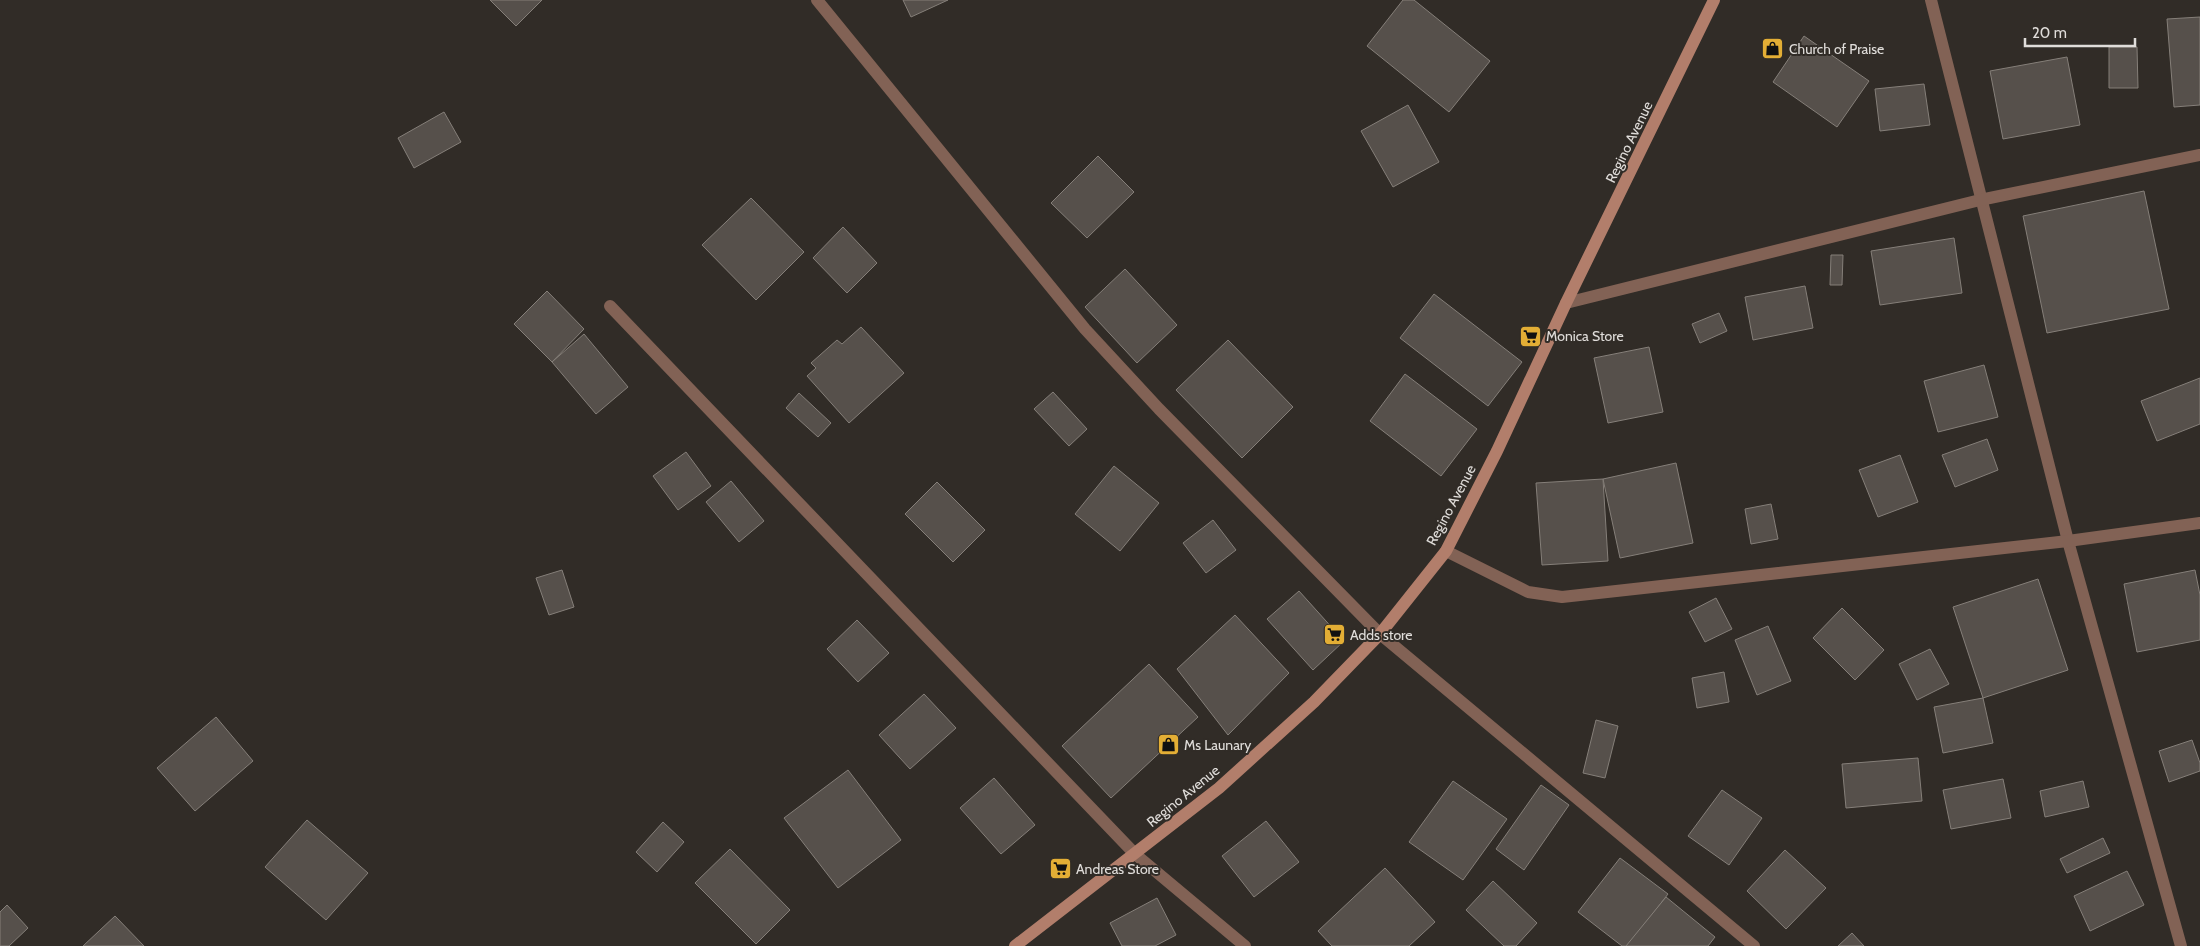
<svg xmlns="http://www.w3.org/2000/svg" width="2200" height="946" font-family="Cabin,sans-serif">
<rect width="100%" height="100%" fill="#312c27"/>
<!-- building -->
<g fill="#56504b" stroke="#857f79">
<path d="M490,0h52l-26,26z"/>
<path d="M903,0h45l-37,17z"/>
<path d="M1403,0h11l76,61 -41,51 -82,-66z"/>
<path d="M2200,17v88l-26,2 -7,-88z"/>
<path d="M1804,36l65,45 -32,46 -64,-45z"/>
<path d="M2109,47h28l1,41h-29z"/>
<path d="M2067,57l13,68 -77,14 -13,-68z"/>
<path d="M1924,84l6,41 -50,6 -5,-42z"/>
<path d="M1408,105l31,57 -46,25 -32,-56z"/>
<path d="M444,112l17,30 -47,26 -16,-30z"/>
<path d="M1098,156l36,36 -47,46 -36,-35z"/>
<path d="M2144,191l25,118 -122,24 -24,-117z"/>
<path d="M751,198l53,54 -48,48 -54,-55z"/>
<path d="M843,227l34,36 -30,30 -34,-35z"/>
<path d="M1954,238l8,55 -82,12 -9,-54z"/>
<path d="M1831,255h12l-1,30h-12z"/>
<path d="M1125,269l52,56 -40,38 -52,-56z"/>
<path d="M1805,286l8,42 -60,12 -8,-43z"/>
<path d="M547,291l37,38 -32,33 -38,-38z"/>
<path d="M1434,294l88,68 -34,44 -88,-68z"/>
<path d="M1719,313l8,18 -27,12 -8,-19z"/>
<path d="M861,327l43,46 -55,50 -42,-47 9,-8 -5,-5 26,-23 5,4z"/>
<path d="M584,334l44,53 -32,27 -44,-52z"/>
<path d="M1228,340l65,67 -51,51 -66,-68z"/>
<path d="M1649,347l14,65 -55,11 -14,-65z"/>
<path d="M1984,365l14,52 -60,15 -14,-51z"/>
<path d="M1405,374l72,55 -36,47 -71,-55z"/>
<path d="M2200,378v46l-43,17 -16,-40z"/>
<path d="M1053,392l34,37 -18,17 -35,-37z"/>
<path d="M799,393l32,30 -13,14 -32,-29z"/>
<path d="M1987,439l11,31 -43,17 -13,-32z"/>
<path d="M686,452l25,34 -33,24 -25,-34z"/>
<path d="M1900,455l18,47 -40,15 -19,-47z"/>
<path d="M1676,463l17,80 -73,15 -17,-79z"/>
<path d="M1114,466l45,37 -39,48 -45,-37z"/>
<path d="M1603,479l5,82 -66,4 -6,-82z"/>
<path d="M731,481l33,40 -25,21 -33,-40z"/>
<path d="M937,482l48,48 -32,32 -48,-48z"/>
<path d="M1771,504l7,35 -27,5 -6,-35z"/>
<path d="M1213,520l23,30 -30,23 -23,-30z"/>
<path d="M562,570l12,37 -25,8 -13,-37z"/>
<path d="M2195,570l5,25v45l-63,12 -13,-68z"/>
<path d="M2038,579l30,91 -85,28 -30,-91z"/>
<path d="M1299,591l45,50 -31,29 -46,-51z"/>
<path d="M1716,598l16,31 -27,13 -16,-30z"/>
<path d="M1842,608l42,42 -29,30 -42,-42z"/>
<path d="M1235,615l54,58 -61,62 -51,-66z"/>
<path d="M857,620l32,33 -31,29 -31,-33z"/>
<path d="M1768,626l23,55 -34,14 -22,-55z"/>
<path d="M1930,649l19,35 -32,16 -18,-36z"/>
<path d="M1149,664l49,53 -87,81 -49,-52z"/>
<path d="M1724,672l5,30 -32,6 -5,-30z"/>
<path d="M924,694l32,34 -46,41 -31,-34z"/>
<path d="M1983,698l10,45 -50,10 -9,-46z"/>
<path d="M216,717l37,44 -58,50 -38,-43z"/>
<path d="M1596,720l22,6 -13,52 -22,-5z"/>
<path d="M2192,740l8,23v8l-31,11 -10,-31z"/>
<path d="M1918,758l4,43 -76,7 -4,-44z"/>
<path d="M848,770l53,70 -63,48 -54,-70z"/>
<path d="M994,778l41,47 -34,29 -41,-46z"/>
<path d="M2003,779l8,39 -60,11 -8,-39z"/>
<path d="M1453,781l54,38 -44,61 -54,-38z"/>
<path d="M2083,781l6,26 -44,10 -5,-26z"/>
<path d="M1541,785l28,20 -45,65 -28,-21z"/>
<path d="M1722,790l40,28 -33,47 -41,-29z"/>
<path d="M307,820l61,53 -42,47 -61,-53z"/>
<path d="M1266,821l33,41 -45,35 -32,-41z"/>
<path d="M663,822l21,20 -27,30 -21,-20z"/>
<path d="M2103,838l7,15 -43,20 -7,-14z"/>
<path d="M730,849l60,61 -34,34 -61,-61z"/>
<path d="M1785,850l41,38 -40,41 -39,-38z"/>
<path d="M1620,858l48,36 -40,52h-6l-44,-34z"/>
<path d="M1385,868l50,54 -26,24h-77l-14,-15z"/>
<path d="M2127,871l17,34 -54,26 -16,-35z"/>
<path d="M1493,881l44,42 -21,23h-12l-38,-36z"/>
<path d="M1666,897l49,40 -7,9h-82z"/>
<path d="M1157,898l19,37 -21,11h-33l-12,-23z"/>
<path d="M7,905l21,23 -19,18h-9v-34z"/>
<path d="M115,916l29,30h-61z"/>
<path d="M1852,933l12,13h-26z"/>
</g>
<g fill="none" stroke-linecap="round" stroke-linejoin="round">
<!-- street -->
<g stroke="#826255" stroke-width="12">
<path d="M817,0l268,329 74,80 221,225 374,312"/>
<path d="M1931,0l137,541 113,405"/>
<path d="M1566,303l414,-103 220,-45"/>
<path d="M610,306l525,548 110,92"/>
<path d="M1446,551l82,41 34,5 506,-56 132,-18"/>
</g>
<!-- secondary -->
<path stroke="#b27e6b" stroke-width="12" d="M1015,946l204,-158 95,-86 66,-68 66,-83 51,-100 69,-148 148,-303"/>
</g>
<!-- icons -->
<defs>
<symbol id="shop-square" viewBox="-11 -11 22 22"><rect x="-9" y="-9" width="18" height="18" rx="4" fill="#e3ae35" stroke="#312c27"/><path d="M-5-2.5h2.3a2.7 3.5 0 0 1 5.4 0H5L5.5 6h-11ZM-1.5-2.5h3a1.5 2.3 0 0 0-3 0Z" fill="#111"/></symbol>
<symbol id="supermarket-square" viewBox="-11 -11 22 22"><rect x="-9" y="-9" width="18" height="18" rx="4" fill="#e3ae35" stroke="#312c27"/><path d="M-6-5.5h2.5l.6 2H6L4.5 2H-2.5L-4.4-4H-6ZM-1.5 3.2a1.3 1.3 0 1 0 .1 0ZM3 3.2a1.3 1.3 0 1 0 .1 0Z" fill="#111"/></symbol>
</defs>
<g fill-rule="evenodd">
<use href="#shop-square" x="1760" y="36" width="25" height="25"/>
<use href="#supermarket-square" x="1518" y="324" width="25" height="25"/>
<use href="#supermarket-square" x="1322" y="622" width="25" height="25"/>
<use href="#shop-square" x="1156" y="732" width="25" height="25"/>
<use href="#supermarket-square" x="1048" y="856" width="25" height="25"/>
</g>
<g text-anchor="middle" dominant-baseline="central" stroke-width="4" stroke-linejoin="round" paint-order="stroke">
<!-- poi labels -->
<g font-size="14" fill="#e0ddda" stroke="#312c27" text-anchor="start">
<text x="1789" y="49">Church of Praise</text>
<text x="1546" y="336">Monica Store</text>
<text x="1350" y="635">Adds store</text>
<text x="1184" y="745">Ms Launary</text>
<text x="1076" y="869">Andreas Store</text>
</g>
<!-- street labels -->
<g font-size="14" fill="#e0ddda" stroke="#312c27">
<text transform="translate(1629 142) rotate(-64)">Regino Avenue</text>
<text transform="translate(1451 505) rotate(-62)">Regino Avenue</text>
<text transform="translate(1183 796) rotate(-39)">Regino Avenue</text>
</g>
</g>
<!-- scale -->
<path d="M2025 38v8h110v-8" fill="none" stroke="#e0ddda" stroke-width="2.5"/>
<text x="2032" y="38" font-size="15" fill="#e0ddda" stroke="#312c27" stroke-width="4" paint-order="stroke">20 m</text>
</svg>
